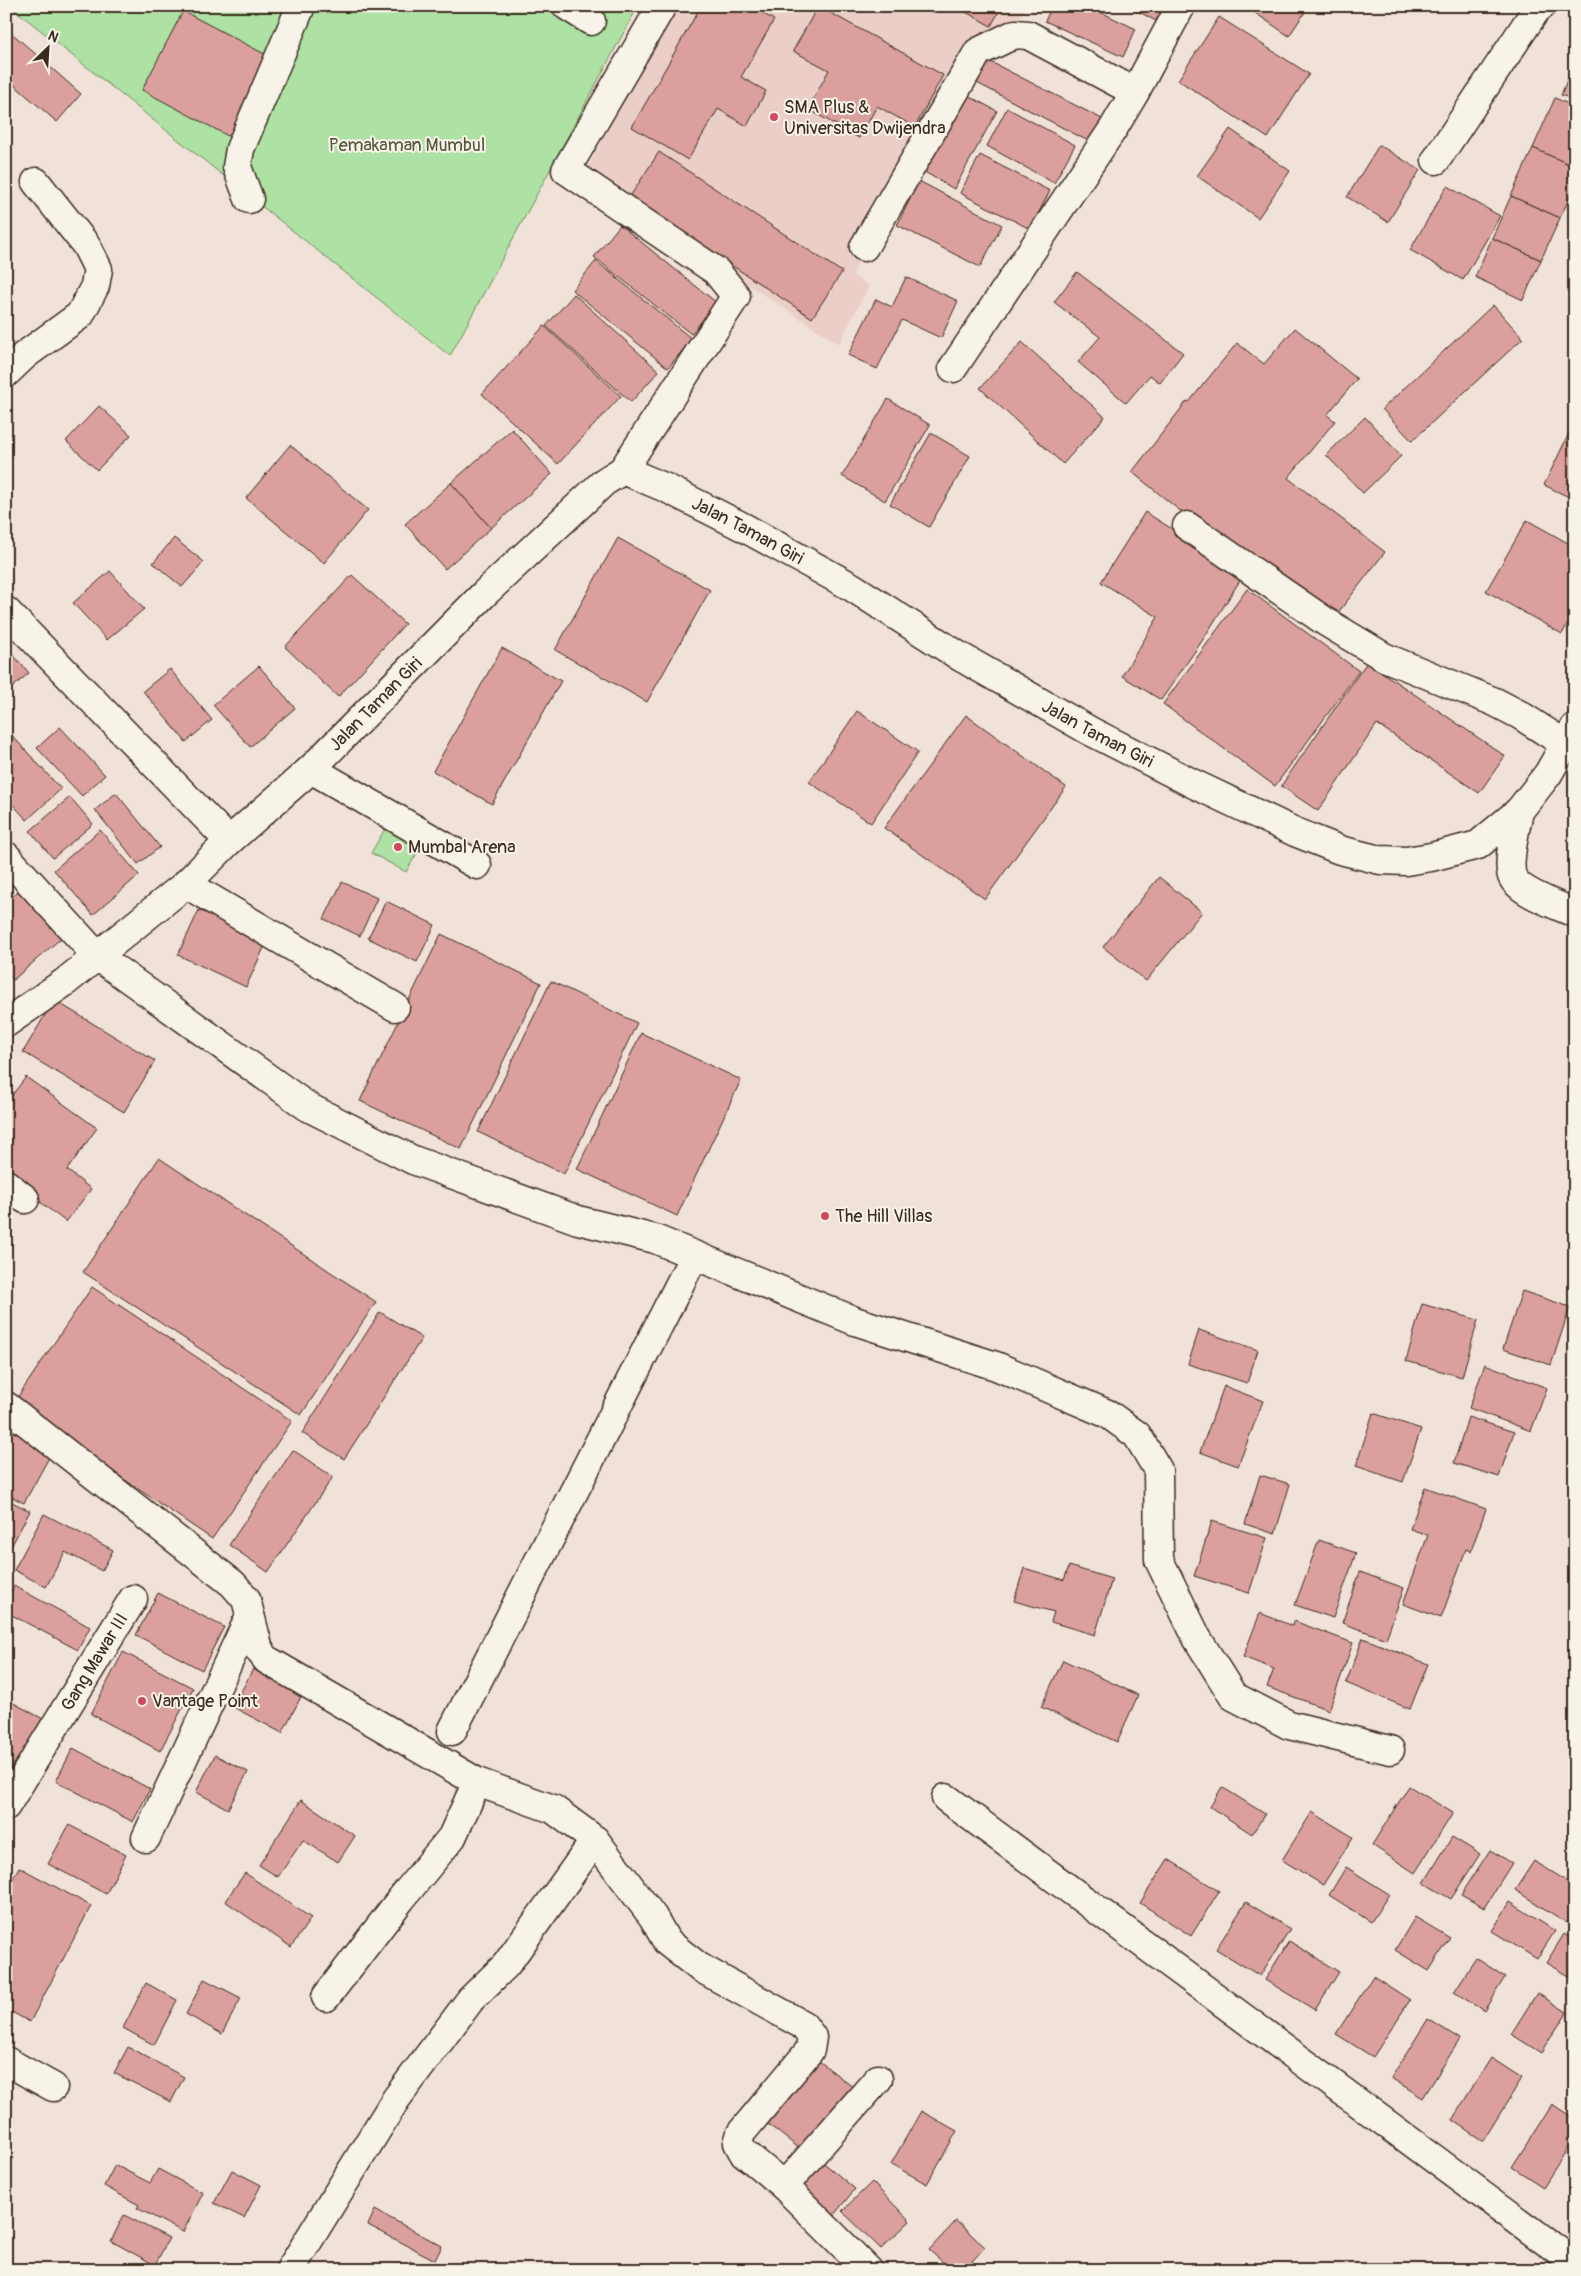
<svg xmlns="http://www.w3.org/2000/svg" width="1581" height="2276" font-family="Pangolin,sans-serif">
<rect width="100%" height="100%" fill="#f1e2d9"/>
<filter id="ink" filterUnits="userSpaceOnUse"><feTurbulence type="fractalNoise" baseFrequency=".02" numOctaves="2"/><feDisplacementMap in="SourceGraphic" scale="10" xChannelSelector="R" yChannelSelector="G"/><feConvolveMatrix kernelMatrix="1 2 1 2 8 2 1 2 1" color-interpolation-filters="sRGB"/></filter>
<g filter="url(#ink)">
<!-- built -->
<path fill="#eacec7" d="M675,6h351l-27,52 -27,-13 -120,230 17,11 -30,58 -256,-168z"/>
<!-- green -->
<g fill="#ade2a4" stroke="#748661">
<path d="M10,6h628l-188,350z"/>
<path d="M389,822l35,19 -18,31 -35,-19z"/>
</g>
<!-- building -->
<g fill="#dba09e" stroke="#3b2a1e">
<path d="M701,6h49l24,14 -33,57 25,14 -19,35 -29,-17 -30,51 -56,-33z"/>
<path d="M818,6l125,69 -28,52 -38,-21 -18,32 -51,-29 21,-39 -36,-19z"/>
<path d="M955,6h47l-11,20z"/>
<path d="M1052,6h36l48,23 -13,28 -78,-36z"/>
<path d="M1128,6h36l-8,15z"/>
<path d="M1245,6h64l-20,30z"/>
<path d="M183,11l89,47 -42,79 -88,-47z"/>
<path d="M1219,17l90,57 -41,64 -90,-58z"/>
<path d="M6,28l75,66 -24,28 -51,-44z"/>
<path d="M987,60l117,60 -12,23 -117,-61z"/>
<path d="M1575,60v40l-14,-5z"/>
<path d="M963,93l34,18 -43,78 -33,-19z"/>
<path d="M1555,98l20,9v60l-42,-19z"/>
<path d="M1007,108l68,37 -21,38 -67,-37z"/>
<path d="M1230,129l60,42 -32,47 -61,-42z"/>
<path d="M1379,145l41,25 -32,52 -41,-25z"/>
<path d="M1533,148l42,19v19l-15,32 -49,-22z"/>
<path d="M659,152l183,120 -30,46 -183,-120z"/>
<path d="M980,155l70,36 -20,38 -70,-36z"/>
<path d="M919,181l83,44 -22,42 -83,-42z"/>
<path d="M1447,186l53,30 -37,64 -53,-30z"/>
<path d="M1511,196l49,22 -19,42 -49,-22z"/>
<path d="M620,225l97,78 -26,31 -97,-77z"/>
<path d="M1492,238l49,22 -18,40 -48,-23z"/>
<path d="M596,261l96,78 -24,29 -96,-78z"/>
<path d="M1077,272l106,81 -23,30 -10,-8 -24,28 -48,-41 22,-25 -46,-35z"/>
<path d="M906,277l52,24 -17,37 -39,-18 -25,49 -29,-14 28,-56 16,8z"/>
<path d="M574,294l85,77 -28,31 -85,-76z"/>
<path d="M1493,305l30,33 -111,103 -30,-32z"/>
<path d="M544,326l77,70 -63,68 -76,-70z"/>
<path d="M1295,328l62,51 -30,36 8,6 -47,57 97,74 -55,71 -100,-72 -98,-79 55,-71 2,1 48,-59 27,21z"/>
<path d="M1022,342l83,75 -42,47 -83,-76z"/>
<path d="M888,399l42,26 -45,76 -43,-25z"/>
<path d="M99,406l32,29 -34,35 -31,-29z"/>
<path d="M1365,417l36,39 -38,37 -37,-38z"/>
<path d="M1575,421v79l-31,-15z"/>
<path d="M512,429l40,45 -61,54 -40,-45z"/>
<path d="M931,433l39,23 -41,71 -39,-23z"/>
<path d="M290,445l78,65 -44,53 -78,-65z"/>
<path d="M451,483l40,45 -46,41 -40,-45z"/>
<path d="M1145,512l99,62 -42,67 -41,59 -39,-24 36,-59 -57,-35z"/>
<path d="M1527,520l48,27v64l-13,23 -76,-43z"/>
<path d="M174,538l30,24 -22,25 -29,-24z"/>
<path d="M618,538l92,52 -63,112 -92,-52z"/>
<path d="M110,571l34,38 -37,31 -34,-37z"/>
<path d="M352,575l53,49 -67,73 -53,-50z"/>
<path d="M1247,589l112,82 -84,115 -112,-82z"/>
<path d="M502,648l59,33 -69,123 -59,-33z"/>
<path d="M9,650l20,23 -23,20v-41z"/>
<path d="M1367,662l138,94 -26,37 -102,-69 -59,87 -37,-25z"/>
<path d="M259,666l36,42 -45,39 -37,-42z"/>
<path d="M170,669l42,51 -26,22 -43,-51z"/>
<path d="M857,711l61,41 -47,71 -62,-41z"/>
<path d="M966,715l100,72 -81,112 -101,-71z"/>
<path d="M60,727l45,48 -23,21 -45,-48z"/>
<path d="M6,729l55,60 -34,31 -21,-23z"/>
<path d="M116,793l44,54 -22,17 -43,-54z"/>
<path d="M70,797l23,27 -40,34 -23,-27z"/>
<path d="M100,830l39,45 -46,40 -39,-45z"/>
<path d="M1159,877l43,35 -56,69 -43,-34z"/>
<path d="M342,882l35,16 -17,38 -36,-17z"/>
<path d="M26,885l42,47 -55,48 -7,-8v-70z"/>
<path d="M386,901l49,24 -18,37 -49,-24z"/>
<path d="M199,910l68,31 -21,46 -68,-32z"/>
<path d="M441,934l100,49 -80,166 -101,-48z"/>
<path d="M551,981l86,42 -73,151 -86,-42z"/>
<path d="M54,1000l101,61 -31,51 -101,-60z"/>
<path d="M641,1033l100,47 -64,136 -100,-47z"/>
<path d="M26,1077l71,51 -30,42 24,19 -25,33 -60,-46v-73z"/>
<path d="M159,1158l217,144 -75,113 -218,-143z"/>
<path d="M92,1287l200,134 -80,118 -199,-135z"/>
<path d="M1522,1291l48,16 -19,58 -48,-16z"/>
<path d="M1422,1304l56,16 -16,57 -56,-16z"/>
<path d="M380,1312l42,26 -78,121 -42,-26z"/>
<path d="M1199,1330l59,20 -11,33 -59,-19z"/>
<path d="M1485,1364l62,24 -16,43 -62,-23z"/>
<path d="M1224,1386l39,15 -25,65 -38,-14z"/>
<path d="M1373,1413l48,16 -18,53 -47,-16z"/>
<path d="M1468,1417l46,15 -15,45 -45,-14z"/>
<path d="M6,1428l46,24 -28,51 -18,-9z"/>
<path d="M293,1450l40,27 -65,95 -39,-27z"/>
<path d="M1260,1475l30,9 -15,50 -30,-10z"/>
<path d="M1425,1487l61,22 -15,42 -5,-2 -25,69 -38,-14 25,-69 -18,-6z"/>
<path d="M6,1499l24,12 -24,45z"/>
<path d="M44,1514l69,36 -11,21 -37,-19 -19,35 -32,-17z"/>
<path d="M1212,1521l55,17 -18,55 -55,-17z"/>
<path d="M1319,1540l37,13 -23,65 -38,-13z"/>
<path d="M1069,1566l43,13 -17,56 -44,-13 3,-10 -40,-11 10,-33 40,12z"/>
<path d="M1360,1572l44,16 -18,51 -44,-16z"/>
<path d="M14,1586l76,41 -12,23 -72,-38v-10z"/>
<path d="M158,1593l66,34 -22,43 -66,-35z"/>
<path d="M1260,1613l32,13 2,-5 59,22 -24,67 -62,-23 7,-18 -31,-12z"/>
<path d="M1363,1638l65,26 -18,45 -64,-26z"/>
<path d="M123,1652l70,36 -33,63 -69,-37z"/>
<path d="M1063,1660l75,35 -21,47 -76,-35z"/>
<path d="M253,1669l49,26 -20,38 -49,-26z"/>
<path d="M6,1699l41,22 -28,54 -13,-7z"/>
<path d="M73,1748l77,41 -17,33 -77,-41z"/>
<path d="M215,1755l33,17 -20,37 -32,-17z"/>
<path d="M1409,1786l44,27 -38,60 -43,-28z"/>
<path d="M1222,1787l43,27 -13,20 -42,-27z"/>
<path d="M301,1800l54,36 -17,26 -35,-22 -25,37 -19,-12z"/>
<path d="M1312,1812l41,25 -30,48 -41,-25z"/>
<path d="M69,1825l57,30 -20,39 -58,-30z"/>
<path d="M1452,1837l28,17 -29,45 -27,-16z"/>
<path d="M1490,1850l22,13 -28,45 -23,-13z"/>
<path d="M1168,1859l51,32 -28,45 -51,-33z"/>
<path d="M1534,1861l41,25v25l-8,12 -52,-33z"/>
<path d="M19,1867l72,39 -61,116 -24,-13v-117z"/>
<path d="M1346,1867l43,27 -18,28 -42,-27z"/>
<path d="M245,1873l66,45 -20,29 -66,-46z"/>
<path d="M1246,1902l44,27 -30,47 -44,-27z"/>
<path d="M1510,1902l45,29 -18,28 -45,-28z"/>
<path d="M1415,1917l35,21 -21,33 -34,-21z"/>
<path d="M1564,1934l11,7v39l-29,-17z"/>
<path d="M1289,1941l50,31 -24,38 -50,-30z"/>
<path d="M1476,1958l29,19 -21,34 -30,-19z"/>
<path d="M1373,1976l37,24 -37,57 -37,-23z"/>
<path d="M204,1979l37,19 -19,36 -36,-20z"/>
<path d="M146,1983l31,17 -23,45 -31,-17z"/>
<path d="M1537,1993l30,19 -26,41 -30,-19z"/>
<path d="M1428,2019l32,20 -37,59 -32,-20z"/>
<path d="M128,2047l56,30 -13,25 -57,-29z"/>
<path d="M810,2054l44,34 -50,64 -44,-34z"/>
<path d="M1491,2058l31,20 -39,63 -31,-21z"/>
<path d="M1552,2104l23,15v18l-32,50 -31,-20z"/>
<path d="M921,2111l36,20 -30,53 -36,-20z"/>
<path d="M818,2158l37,31 -22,27 -37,-32z"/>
<path d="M115,2165l35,18 8,-14 45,24 -20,39 -46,-24 2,-3 -35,-19z"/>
<path d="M232,2170l29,15 -17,33 -30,-15z"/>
<path d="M872,2182l38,39 -29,28 -39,-38z"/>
<path d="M375,2210l67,36 -7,14 -67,-35z"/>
<path d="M124,2215l45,23 -14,27 -44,-24z"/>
<path d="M956,2221l29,26 -21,23h-12l-23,-20z"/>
<path d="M410,2261l16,9h-20z"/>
</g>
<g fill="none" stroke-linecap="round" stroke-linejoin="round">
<defs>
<g id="minor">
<path d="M567,6l24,15"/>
<path d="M1436,160l100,-150 5,-4"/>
<path d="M249,199l-12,-32 3,-18 61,-143"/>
<path d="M864,247l114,-195 37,-18 13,1 107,57"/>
<path d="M953,368l160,-239 22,-37 46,-86"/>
<path d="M6,373l19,-18 55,-40 15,-29 3,-17 -12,-24 -50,-63"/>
<path d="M623,470l113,-174 -20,-25 -150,-101 96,-164"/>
<path d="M1187,526l139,96 58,35 111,45 25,13 45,29"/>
<path d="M6,611l223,230"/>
<path d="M311,769l166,96"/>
<path d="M1519,811c-3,16 -12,50 -7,65 6,16 47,30 63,37"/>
<path d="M6,856l91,100 211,151 105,53 165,60 77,19 200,82 141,45 112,48 29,21 21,35 1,90 38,78 36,58 56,29 101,25"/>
<path d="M186,884l209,123"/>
<path id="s1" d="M6,1023l59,-41 121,-98 43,-43 82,-72 174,-176 119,-111 19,-12 43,18 77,39 109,60 107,69 131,75 104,53 101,48 45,18 40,10 26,1 25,-4 47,-12 41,-34 29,-37 27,-47"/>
<path d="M6,1184l19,15"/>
<path d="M6,1406l227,178 13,15 13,51 8,10 210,122 76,27 42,31 58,77 14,25 32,25 104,58 9,12 -2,13 -69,83 -3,10 5,9 41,34 84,84"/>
<path d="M452,1731l242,-475"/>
<path d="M946,1798l629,465"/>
<path id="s2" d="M6,1806l127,-207"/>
<path d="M146,1838l104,-222"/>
<path d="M326,1997l75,-98 51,-62 25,-55"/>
<path d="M6,2061l47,26"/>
<path d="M784,2186l94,-107"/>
<path d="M290,2270l106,-171 75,-100 35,-34 89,-125"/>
</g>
</defs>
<!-- minor casing -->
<use href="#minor" stroke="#3b2a1e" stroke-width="31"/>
<!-- minor -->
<use href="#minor" stroke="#f7f3e8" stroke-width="28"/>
</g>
</g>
<!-- markers -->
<g fill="#d1495b" stroke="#f7f3e8" stroke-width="2">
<circle cx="774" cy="117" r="5"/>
<circle cx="398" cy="847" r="5"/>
<circle cx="825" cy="1216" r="5"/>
<circle cx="142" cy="1701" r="5"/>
</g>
<g text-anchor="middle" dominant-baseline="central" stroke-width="4" stroke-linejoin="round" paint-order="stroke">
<!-- poi labels -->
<g font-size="18" fill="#3b2a1e" stroke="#f7f3e8" text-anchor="start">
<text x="784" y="107">SMA Plus &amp;<tspan x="784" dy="21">Universitas Dwijendra</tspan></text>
<text x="408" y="847">Mumbal Arena</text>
<text x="835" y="1216">The Hill Villas</text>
<text x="152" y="1701">Vantage Point</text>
</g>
<!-- park labels -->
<g font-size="18" fill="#585840" stroke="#f7f3e8">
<text x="407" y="145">Pemakaman Mumbul</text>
</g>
<!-- street labels -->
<g font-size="18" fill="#3b2a1e" stroke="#f7f3e8">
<text stroke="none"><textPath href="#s1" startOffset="969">Jalan Taman Giri</textPath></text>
<text stroke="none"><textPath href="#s1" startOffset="489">Jalan Taman Giri</textPath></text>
<text stroke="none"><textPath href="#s1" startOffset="1374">Jalan Taman Giri</textPath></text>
<text stroke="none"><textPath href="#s2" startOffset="169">Gang Mawar III</textPath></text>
</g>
</g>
<!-- margin -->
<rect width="1581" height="2276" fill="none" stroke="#f7f3e8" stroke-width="25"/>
<rect x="12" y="12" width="1556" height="2251" fill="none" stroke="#3b2a1e" stroke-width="2" filter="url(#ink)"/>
<!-- north arrow -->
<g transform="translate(48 48) rotate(25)" stroke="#f7f3e8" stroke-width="4" paint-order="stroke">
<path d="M0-4L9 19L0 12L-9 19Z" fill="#3b2a1e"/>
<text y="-8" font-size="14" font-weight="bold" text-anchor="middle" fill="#3b2a1e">N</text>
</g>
</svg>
